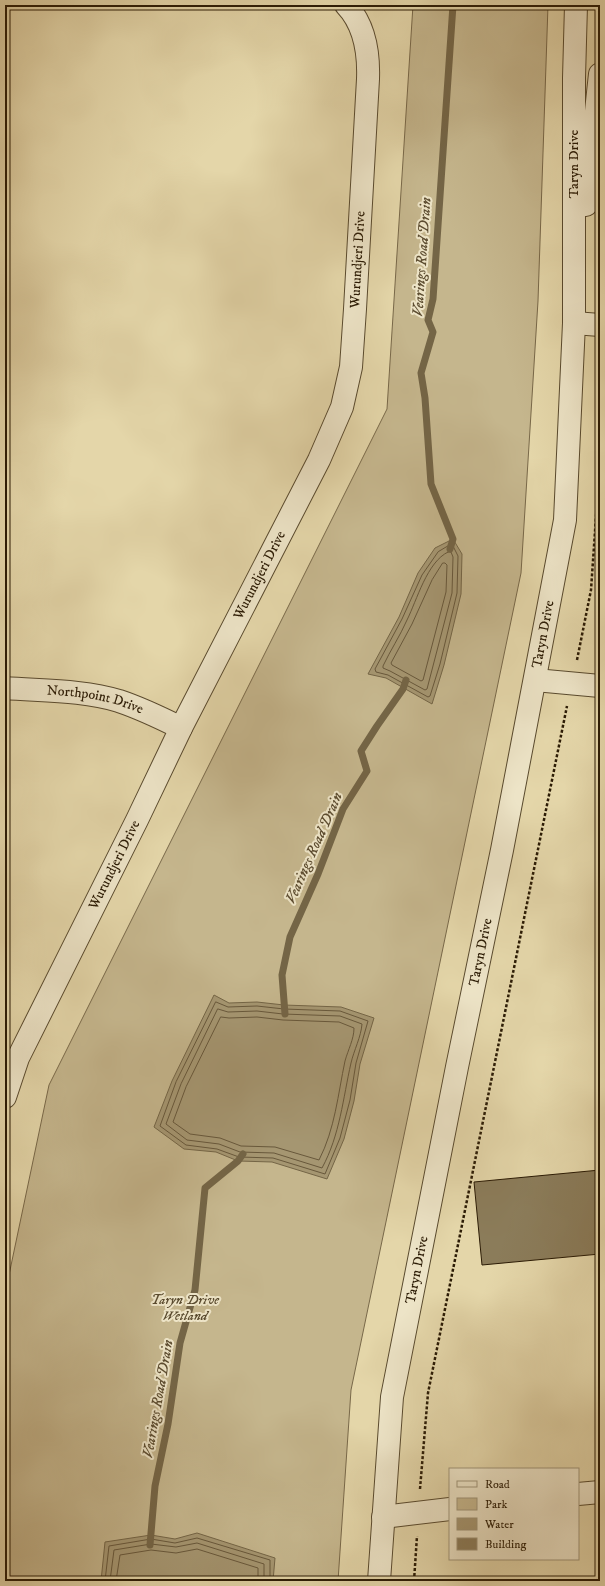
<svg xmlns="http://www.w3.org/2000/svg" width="605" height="1586" font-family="'IM FELL DW Pica',serif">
<rect width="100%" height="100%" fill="#e4d6a9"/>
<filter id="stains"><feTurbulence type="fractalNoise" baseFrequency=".005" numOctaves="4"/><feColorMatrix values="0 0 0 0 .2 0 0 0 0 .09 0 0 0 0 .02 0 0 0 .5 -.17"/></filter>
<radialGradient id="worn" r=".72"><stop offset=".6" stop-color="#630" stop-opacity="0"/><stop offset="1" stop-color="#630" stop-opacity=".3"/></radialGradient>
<!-- green -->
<path fill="#c5b68d" stroke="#786849" d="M413,5h135l-10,296 -17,272 -170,817 -13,191h-333v-287l44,-209 338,-676z"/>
<!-- water -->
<g fill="#a59671" stroke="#746546">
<path d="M453,539l9,15 -1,40 -17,71 -12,39 -46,-26 -18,-4 31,-57 19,-44 17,-25z"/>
<path d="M214,995l15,8 28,-1 27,3 57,2 33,11 -14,46 -6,37 -10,38 -17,40 -55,-17 -34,-1 -22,-9 -32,-3 -30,-22 18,-46z"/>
<path d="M197,1533l78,25 -2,23h-172l4,-39 46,-7 24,4z"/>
</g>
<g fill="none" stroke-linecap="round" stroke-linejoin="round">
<!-- shore -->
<g stroke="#68583b" stroke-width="1">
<path d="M450,545l3,1 5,10 -1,37 -17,71 -10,32 -2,1 -40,-22 -12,-3 -1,-3 27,-50 20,-44 16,-23z"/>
<path d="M448,552h3l2,5 -1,36 -25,96 -2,1 -35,-19 -7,-3v-2c7,-15 17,-30 24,-46 10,-20 20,-58 41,-68z"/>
<path d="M443,563h2l2,2 -1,27 -23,88 -2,1 -29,-16 -1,-2 21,-39 20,-44z"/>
<path d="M216,1002l12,5 29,-1 27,3 56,2 28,10 -12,42 -6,37 -10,38 -15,36 -52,-16 -34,-1 -22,-8 -31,-4 -26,-19 16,-44z"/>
<path d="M218,1009l10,3 29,-1 26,3 57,2 22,8c-1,13 -8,26 -11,39 -8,35 -11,72 -29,105l-48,-15 -34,-1 -21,-8 -32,-4 -21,-16 15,-40z"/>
<path d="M221,1017l8,1 28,-1 26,3 56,2 15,6c0,11 -6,22 -9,33 -7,33 -10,68 -26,99l-44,-13 -34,-1 -21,-8 -30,-4 -17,-12 13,-35z"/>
<path d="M105,1581l4,-35 42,-7 24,4 22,-5 73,22v21"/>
<path d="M110,1581l4,-31 37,-6 25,3 21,-4 67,21v17"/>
<path d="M116,1581l4,-26 31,-5 25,3 21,-4 61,19v13"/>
</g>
<!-- stream -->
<g stroke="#746546" stroke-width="7">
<path d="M450,549l3,-10 -22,-55 -6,-86 -4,-25 12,-41 -5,-12 5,-21 20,-294"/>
<path d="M285,1014l-3,-39 8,-38 28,-63 25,-65 24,-38 -6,-20 16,-25 26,-37 3,-9"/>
<path d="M150,1545l5,-59 13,-62 12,-81 15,-53 10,-102 33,-27 5,-7"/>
</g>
</g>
<!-- building -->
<path fill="#8b7c5a" stroke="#2b1b05" d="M600,1170v84l-118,11 -8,-83z"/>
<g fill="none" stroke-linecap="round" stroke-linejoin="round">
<defs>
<g id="minor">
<path d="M586,205l14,-131"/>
<path d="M574,323l26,2"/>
<path d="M535,680l65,6"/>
<path id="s1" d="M5,688c37,3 78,2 114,13 21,7 42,17 62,27"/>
<path id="s2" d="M5,1097l13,-39 119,-238 44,-92 138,-268 23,-53 9,-40 4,-58 13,-230c1,-27 -3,-54 -22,-74"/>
<path d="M578,1494l22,-2"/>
<path d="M383,1517l67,-8"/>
<path id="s3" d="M379,1581l13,-184 65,-330 45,-217 63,-330 9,-197v-245l2,-73"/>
</g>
</defs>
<!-- minor casing -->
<use href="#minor" stroke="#594a2e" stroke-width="24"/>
<!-- path -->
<g stroke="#2b1b05" stroke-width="2.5" stroke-dasharray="3 2" stroke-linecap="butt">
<path d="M577,660l14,-70 9,-132"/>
<path d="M420,1489l8,-96 139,-687"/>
<path d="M414,1581l3,-45"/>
</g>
<!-- minor -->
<use href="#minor" stroke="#ede4c7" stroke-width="22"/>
</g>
<g text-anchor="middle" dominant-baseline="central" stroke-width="4" stroke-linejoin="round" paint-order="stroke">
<!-- street labels -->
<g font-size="14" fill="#2b1b05" stroke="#ede4c7">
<text transform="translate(574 164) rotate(-90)">Taryn Drive</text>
<text stroke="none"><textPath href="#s2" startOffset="917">Wurundjeri Drive</textPath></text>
<text stroke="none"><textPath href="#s2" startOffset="581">Wurundjeri Drive</textPath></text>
<text stroke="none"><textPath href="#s3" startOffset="962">Taryn Drive</textPath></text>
<text stroke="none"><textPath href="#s1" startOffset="91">Northpoint Drive</textPath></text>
<text stroke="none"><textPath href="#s2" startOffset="257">Wurundjeri Drive</textPath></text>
<text stroke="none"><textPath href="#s3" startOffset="638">Taryn Drive</textPath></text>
<text stroke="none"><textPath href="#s3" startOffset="314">Taryn Drive</textPath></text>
</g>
<!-- park labels -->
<g font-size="14" font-style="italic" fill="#594a2e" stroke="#ede4c7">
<text x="185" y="1300">Taryn Drive<tspan x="185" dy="16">Wetland</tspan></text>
</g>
<!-- water labels -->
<g font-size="15" font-style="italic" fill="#5c4c30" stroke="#ede4c7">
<text transform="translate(422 257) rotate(-86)">Vearings Road Drain</text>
<text transform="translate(314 848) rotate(-66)">Vearings Road Drain</text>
<text transform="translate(158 1399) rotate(-80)">Vearings Road Drain</text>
</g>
</g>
<!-- margin -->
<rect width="605" height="1586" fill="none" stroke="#e4d6a9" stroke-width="20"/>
<rect x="6" y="6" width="593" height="1574" fill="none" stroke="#2b1b05" stroke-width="2"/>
<rect x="10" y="10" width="585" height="1566" fill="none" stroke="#2b1b05"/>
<!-- legend -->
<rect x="449" y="1468" width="130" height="92" fill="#ede4c7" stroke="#9f9479"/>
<rect x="457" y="1481" width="20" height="6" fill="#ede4c7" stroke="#9f9479"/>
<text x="485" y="1488" font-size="12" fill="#2b1b05">Road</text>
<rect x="457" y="1498" width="20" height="12" fill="#c5b68d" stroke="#9f9479"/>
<text x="485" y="1508" font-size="12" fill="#2b1b05">Park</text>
<rect x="457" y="1518" width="20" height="12" fill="#a59671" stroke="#9f9479"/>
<text x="485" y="1528" font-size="12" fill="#2b1b05">Water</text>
<rect x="457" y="1538" width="20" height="12" fill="#8b7c5a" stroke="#9f9479"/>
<text x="485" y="1548" font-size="12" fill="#2b1b05">Building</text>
<rect width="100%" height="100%" filter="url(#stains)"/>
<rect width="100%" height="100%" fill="url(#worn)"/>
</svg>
